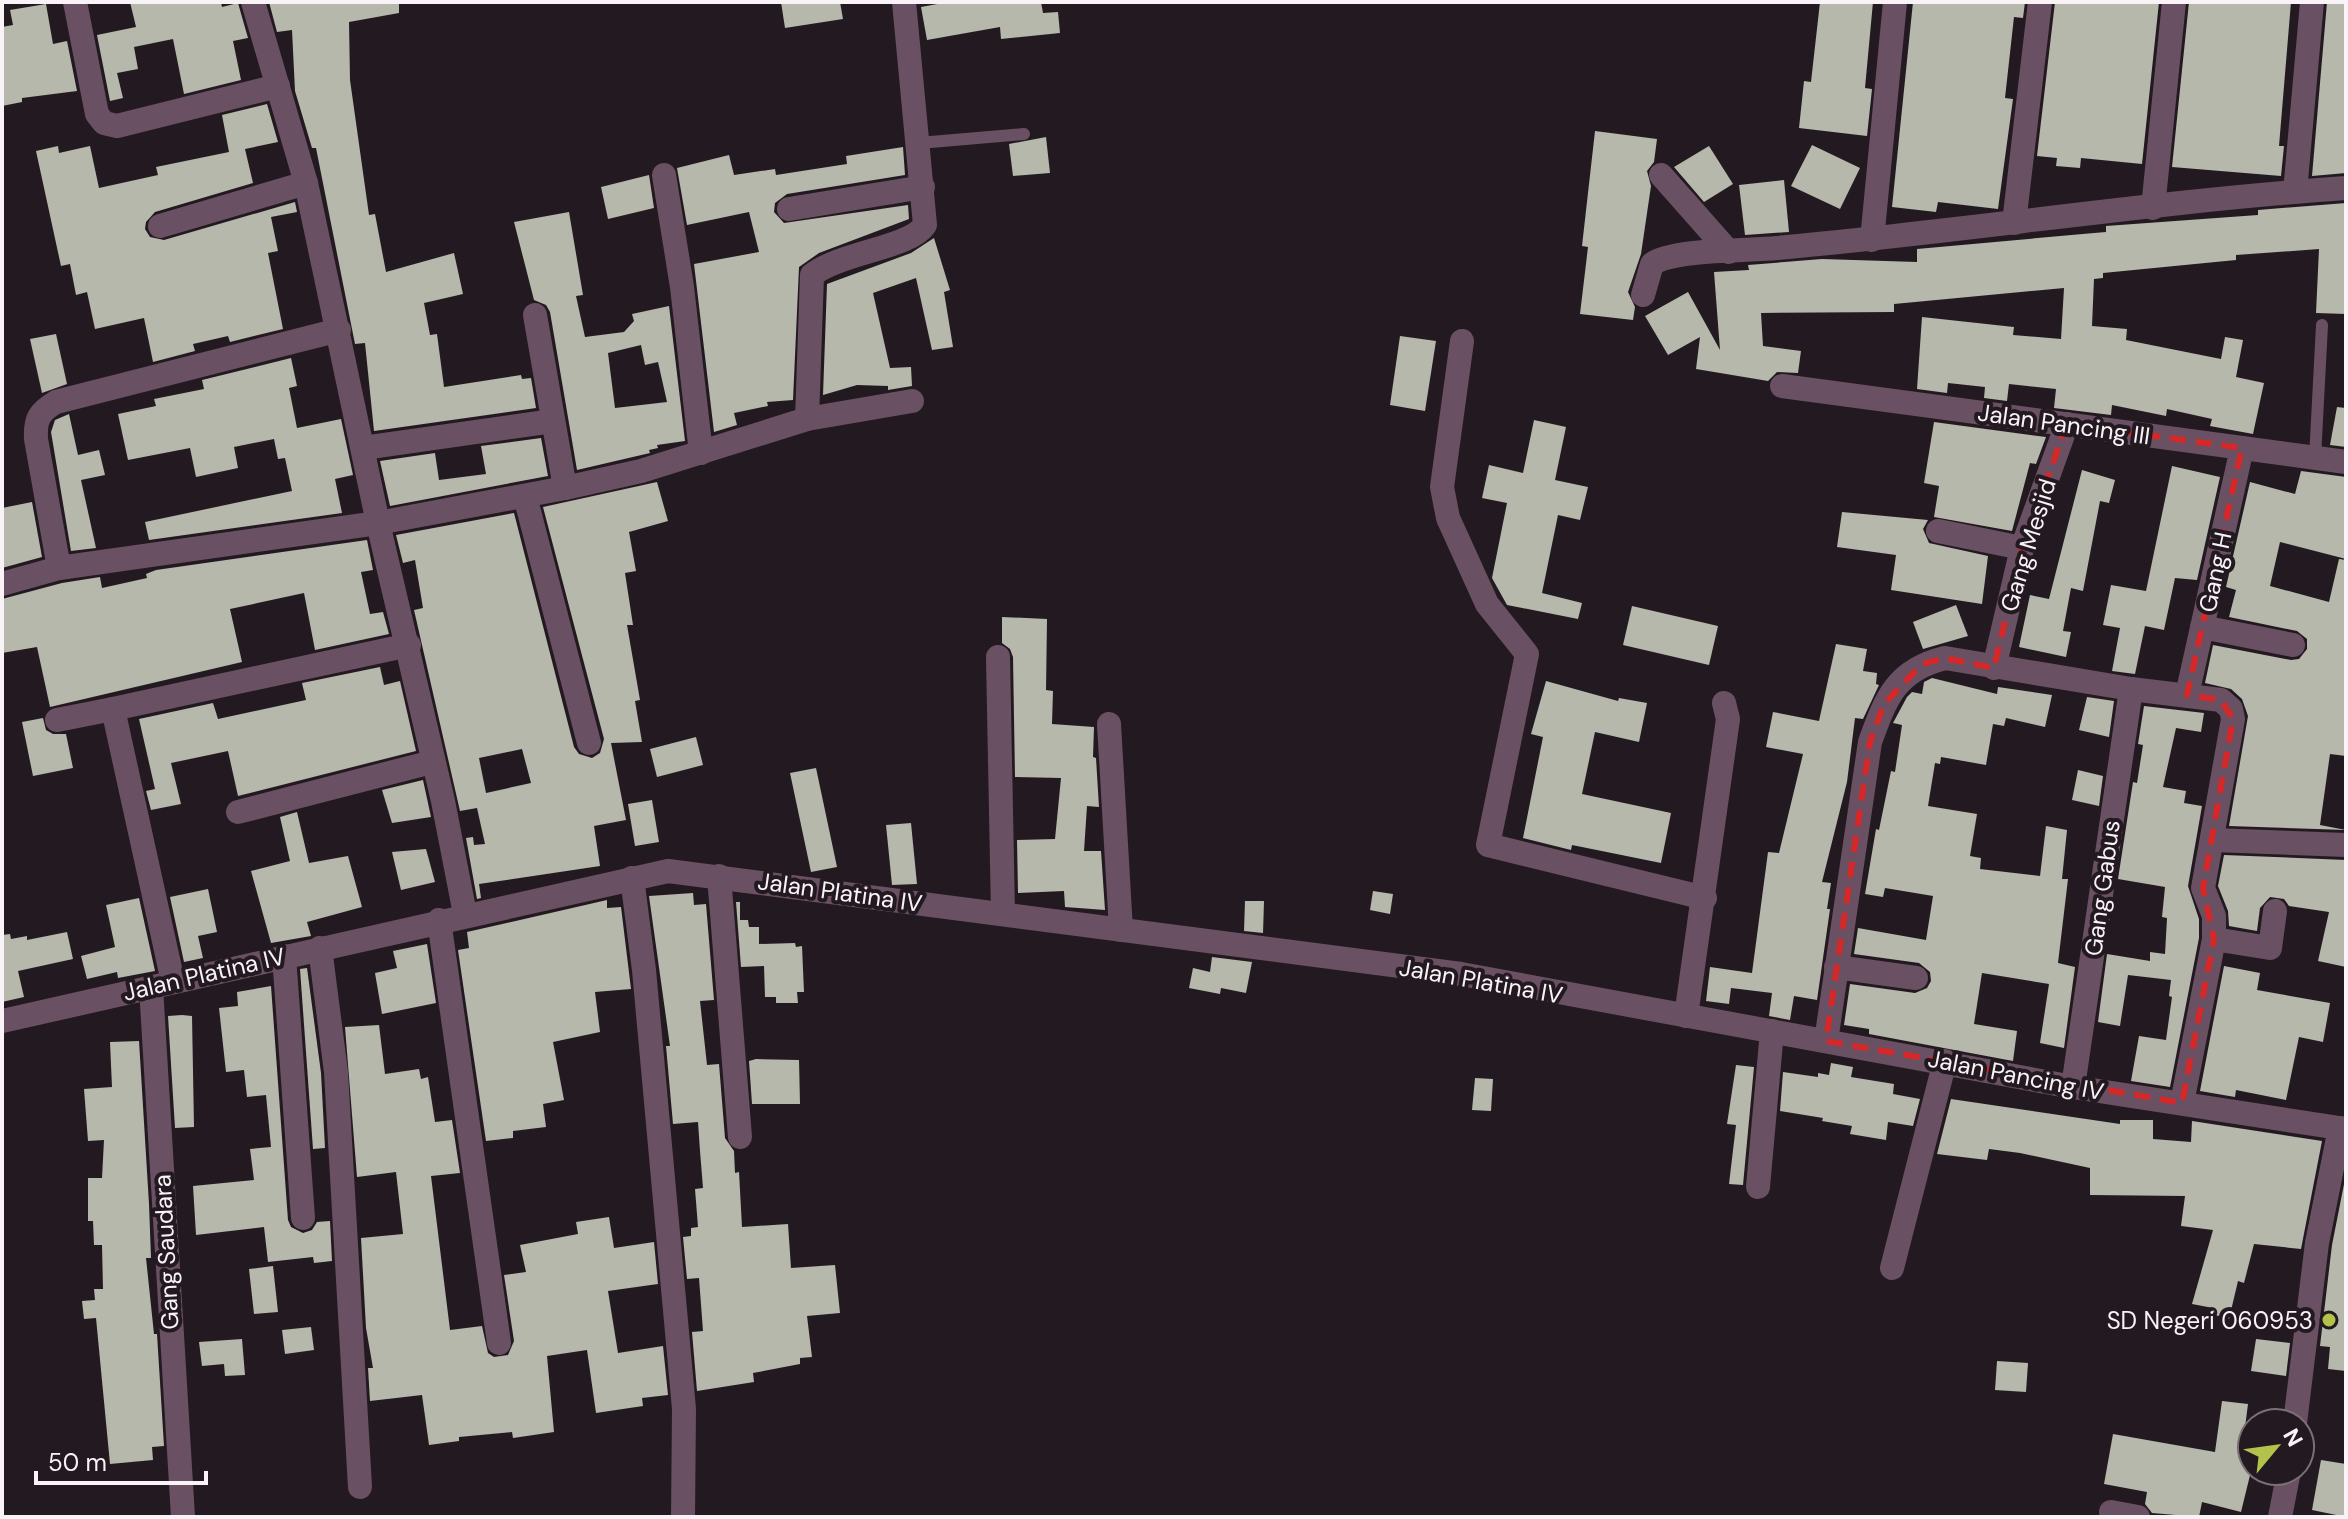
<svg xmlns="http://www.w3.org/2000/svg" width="2348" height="1519" font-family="'DM Sans',sans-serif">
<rect width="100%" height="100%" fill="#231a21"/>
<!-- building -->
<g fill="#b5b8aa" fill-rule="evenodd">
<path d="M130,2h91l1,5 16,-4 10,35 -15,3 8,39 -57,14 -11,-55 -39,8 4,22 -21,4 6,25 -13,3 -13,-66 39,-8z"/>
<path d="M269,2h130v11l-50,9 1,58 19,135 6,-1 11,58 68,-19 9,41 -39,9 6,32 7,-1 7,53 77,-12 1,4 9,-1 5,30 -162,23 -9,-88 -10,1 -39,-196h-4l-17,-57 -3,-61 -15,2z"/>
<path d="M781,2h59l3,17 -58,9z"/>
<path d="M948,2h93l2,11 15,-1 2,21 -59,6 -1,-12 -73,13 -6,-33z"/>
<path d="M1820,2h53l-8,86 7,1 -5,47 -68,-8 5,-47 7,1z"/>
<path d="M1913,2h112l-2,16 -9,-1 -9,81 8,1 -15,110 -60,-7 -2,10 -44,-5z"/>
<path d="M2055,2h104l-17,162 -61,-6 -1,10 -24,-2 1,-8 -20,-2z"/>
<path d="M2189,2h102l-12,144h5l-3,30 -109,-9z"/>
<path d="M2327,2h19v171l-34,3z"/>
<path d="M46,4l7,40 14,-3 10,50 -55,7v4l-20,4v-79l11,-2 -3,-15z"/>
<path d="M267,104l11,38 -33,7 8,34 -98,29 -9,10 -1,7 5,8 14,3 131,-38 2,10 -26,5 7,34 -10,2 15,76 -53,13 -2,-6 -35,8 2,7 -42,11 -9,-44 -49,11 -8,-37 -11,3 -6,-31 -9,2 -25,-115 22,-5 1,7 31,-7 9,42 59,-13 -2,-8 73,-15 -7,-37z"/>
<path d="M1595,131l62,8 -3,23 -7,9 4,15 -10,68 -13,38 7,15 -2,13 -53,-6 8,-67 -6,-1z"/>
<path d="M1046,137l4,36 -37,3 -4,-32z"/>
<path d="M1812,145l48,23 -20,41 -49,-23z"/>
<path d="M1709,146l24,38 -29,18 -30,-35z"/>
<path d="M903,147l2,28 -118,19 -12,9 -1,9 10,11 124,-18 1,14 -90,34 -20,14 -6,133 -26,2 1,4 -34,7 3,12 -23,7 -20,-168 65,-12 -10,-40 -62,13 -10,-57 52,-13 5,20 41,-6 1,6 71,-11 -1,-8z"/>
<path d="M649,175l5,33 -46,11 -7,-32z"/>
<path d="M1784,180l5,52 -44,3 -6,-50z"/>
<path d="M2346,203v111l-30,-1 3,-64 -83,6v5l-133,13v5l-9,1 -2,47 35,3 -1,11 95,19 4,-22 18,3 -7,37 28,6 -11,51 -43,-8 2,-7 -45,-10 -1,7 -54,-11 -1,10 -57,-7 2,-19 -47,-5 -2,17 -23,-3 1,-11 -37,-4 -1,10 -30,-4 5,-72 92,10 -1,8 48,4 3,-51 -170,16v8l-133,1 2,33 38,5 -3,22 -21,-1 -9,9 -72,-12 4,-32 -32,18 -23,-39 43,-24 32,58 -6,-78 35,-2 -1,-5 74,-6 95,3v-13l177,-16 12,-1v-6l152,-11v-5z"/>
<path d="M569,212l14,83 -7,1 9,41 39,-5 10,-11 -2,-7 37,-8 16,135 -28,4 1,3 -9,2 1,3 -73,17 -27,-158 -4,-7 -12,-5 -20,-78zM641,345l4,20 13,-3 9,40 -52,6 -7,-55z"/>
<path d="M934,238l16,52 -6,2 9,55 -21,3 -16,-72 -43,15 17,75 21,-1 1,19 -24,4v-4l-31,-1 -34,10 4,-111 84,-31z"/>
<path d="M56,334l11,50 -25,9 -12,-54z"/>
<path d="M1400,336l36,5 -11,70 -35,-6z"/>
<path d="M291,358l6,28 -8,2 8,40 44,-9 12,56 -18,4 7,34 -193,27 -4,-18 147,-31 -7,-33 -7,1 -4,-20 -40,8 4,21 -42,9 -6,-29 -62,12 -10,-46 38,-8 -2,-7 50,-10 -2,-9z"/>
<path d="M2337,407l9,1v39l-16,-2z"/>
<path d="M69,414l9,41 21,-5 6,25 -24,5 15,68 -25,3 -20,-119 4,-12z"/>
<path d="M1534,420l32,7 -11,53 33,7 -8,33 -22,-5 -16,78 40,10 -4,16 -71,-14 -15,-27 15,-75 -25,-5 7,-33 34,8z"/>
<path d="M1934,422l112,15 -10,27 -6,-1 -18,68 -78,-14 5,-31 -15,-3z"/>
<path d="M541,438l7,38 -158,30 -10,-45 55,-8 4,27 47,-6 -5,-28z"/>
<path d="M2172,466l48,11 -23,103 -22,-2 -11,52 -19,-4 -10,48 -23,-3 8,-43 -17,-3 8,-40 35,6z"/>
<path d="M2082,470l33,10 -6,23 -9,-2 -17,90 -12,-3 -8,43 8,1 -5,25 -47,-10 11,-52 19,4z"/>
<path d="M2301,471l45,6v82l-66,-17 -10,44 59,16 10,-43 7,1v196l-16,-2 -10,71 26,5 -117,-4 19,-110 -6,-17 -11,-10 -26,-6 8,-38 78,15 8,-1 8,-10v-10l-10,-8 -68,-14 7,-27 -10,-3 24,-105 45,12z"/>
<path d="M657,482l11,39 -39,11 7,39 -11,2 8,52h-6l13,75 -5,1 7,41 -31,1 15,77 -32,6 6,40 -121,18 2,14 -4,1 -11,-61 7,-1 1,8 11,-1 -8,-36 -17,3 -46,-201 9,-2 -8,-48 -12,3 -7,-28 118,-22 60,234 5,7 13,4 8,-5 4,-14 -61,-232zM522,749l9,34 -45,10 -7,-35z"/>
<path d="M32,502l10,55 -40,11v-60z"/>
<path d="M1842,512l86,8 -5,9 6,14 59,13 -6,48 -91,-14 5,-35 -59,-8z"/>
<path d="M367,540l6,30 -12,2 9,42 13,-2 6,22 -74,16 -11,-57 -74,16 12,53 -192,45 -13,-60 -35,6v-54l60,-16 38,-6 2,11 45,-10 -1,-4 10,-4z"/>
<path d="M1956,605l12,31 -45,13 -10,-27z"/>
<path d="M1632,606l86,20 -9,39 -86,-20z"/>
<path d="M1002,617l45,2 -1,71 7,1 -1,33 42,3 -1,30 3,1 3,49 -12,-1 -3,45h17l4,59 -40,-3 -1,-16 -46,2 -1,-53 38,-1 6,-61 -46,-1 -2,-120 -3,-8 -8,-6z"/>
<path d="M1836,644l31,5 -4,22 14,2 -1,11 3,1 -16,34 -8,-1 -8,64 -25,100 9,1 -4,26h3l-13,91 -23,-4 -4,24 -21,-4 3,-23 -41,-5 -2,16 -23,-3 4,-34 42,6 16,-121 11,1 24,-99 -37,-7 7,-35 46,9z"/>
<path d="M380,667l4,18 16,-4 16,70 -178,45 -10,-45 -57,12 10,41 -30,6 -5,-19 9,-2 -16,-70 74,-16 5,16 88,-19 -4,-17z"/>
<path d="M1932,678l65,16 1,-7 54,8 -7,32 -39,-9 -2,8 -11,-2 -7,41 -45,-8 -1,7 -5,-1 -7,43 49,8 -7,42 11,2 -1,11 60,7 6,-50 21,4 -5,49h6l-10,84 17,4 -11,81 -24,-5 9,-59 -67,-11 -8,51 43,7 -4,30 -144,-27v-5l-25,-4 6,-41 65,9 12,-5 4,-7 -1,-9 -11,-9 -65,-9 4,-26 68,12 7,-44 -48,-8 -2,9 -18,-3 11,-65 3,1 12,-59 4,1 7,-47 -9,-2 14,-26 5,-5 10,2 2,-12z"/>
<path d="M1546,681l72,20 1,-3 28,5 -8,39 -44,-10 -13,62 89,19 -10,50 -89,-18 -1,5 -48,-12 20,-101 -12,-3z"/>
<path d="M2087,697l27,4 -5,36 -30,-7z"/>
<path d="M2144,706l60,7 -3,19 -25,-4 -13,59 23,4 -2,12 18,3 -14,80 11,33v19l-29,149 -39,-6 8,-45 27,4 6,-43 -3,-1 2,-16 -43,-5 -8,51 -22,-4 9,-68 43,7v-9l15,2 2,-36 -5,-1 3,-30 -47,-8 15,-97 4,1 6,-38 -5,-1z"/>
<path d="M43,718l3,12 7,4h13l7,34 -40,8 -11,-54z"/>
<path d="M696,737l7,28 -46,12 -7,-28z"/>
<path d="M816,768l21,99 -26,5 -21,-99z"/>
<path d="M2078,770l25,6 -4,30 -27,-6z"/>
<path d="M423,780l8,37 -39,6 -10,-33z"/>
<path d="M652,800l7,42 -24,4 -7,-42z"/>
<path d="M297,812l12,51 39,-7 14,51 -55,15 4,14 -40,7 -20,-72 39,-10 -10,-44z"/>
<path d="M911,823l6,61 -25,1 -6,-60z"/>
<path d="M426,849l9,33 -34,8 -9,-38z"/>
<path d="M2224,855l122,5v107l-28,-6 11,-49 -40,-6 -5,-7 -14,-2 -10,11 -3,23 -28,-5 -1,-15 -10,-25z"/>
<path d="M208,889l9,43 -19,4 5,22 -19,4 -14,-65z"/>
<path d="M1373,891l20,3 -3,20 -20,-4z"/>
<path d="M693,893l1,12 12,-1 8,96 -14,1 7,64 12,-1 6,74 9,13 1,22 4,-1 3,55 46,-3 3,44 44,-3 5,48 -33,3 5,41 -12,1v6l-47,9 1,9 -57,9 -5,-59 11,-1 -4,-53 -12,1 -4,-42 8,-1v-8l7,-1 -3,-38 8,-1 -3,-37 -2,-29 -25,2 -7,-78h4l-21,-150z"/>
<path d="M139,898l16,73 -37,7 -1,-6 -30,7 -6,-23 34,-9 -9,-42z"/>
<path d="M607,900v8l14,-1 10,82 -36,3 5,40 -47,10 11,58 -21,4 3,23 -33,4v7l-27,3 -28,-191 11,-2 -2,-16z"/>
<path d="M1245,901h19l-1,32 -19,-2z"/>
<path d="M736,902h4v18h8l1,7h10v17l36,-1 1,4 6,-1 2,46h-7l1,11h-22v-6h-11l-1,-31 -23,1z"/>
<path d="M67,932l6,27 -55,12 6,26 -22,5v-67l8,-1 1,5 16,-3v4z"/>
<path d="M427,944l9,59 -54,11 -7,-41 22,-5 -4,-17z"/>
<path d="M1212,957l40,5 -6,31 -25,-5 -1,6 -31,-6 4,-20 17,4z"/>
<path d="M2224,966l36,7 -3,17 73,13 -7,39 -24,-5 -13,63 -50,-10 -1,7 -35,-6z"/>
<path d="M307,968l14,105 4,75 -12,1 -13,-180z"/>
<path d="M271,986l17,234 3,7 12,6 9,-3 5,-8 13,-1 2,40 -18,2 -1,-6 -45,5 -4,-35 -68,8 -3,-49 61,-6 -4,-31 21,-2 -5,-52 -19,2 -3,-27 -18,2 -7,-64 19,-2 -1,-14z"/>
<path d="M182,1015l10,1 2,111 -19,1 -7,-112z"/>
<path d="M379,1025l6,49 34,-5 2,10 7,-2 7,45 17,-2 8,53 -29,3 19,154 32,-4 6,27 6,4 14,-2 6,-14 -10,-66 22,-3 -6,-27 58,-11 -2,-12 33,-5 5,31 40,-6 4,42 -50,7 10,62 45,-7 5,49 -26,3 1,8 -47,7 -9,-63 -40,6 7,76 -41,6 -1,-6 -53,5v4l-30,4 -7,-50 -52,6 -2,-33h5l-7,-40 -5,-90 42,-4 -7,-62 -39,5 -12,-150z"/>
<path d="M139,1041l10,163 2,54h-5l8,76h3l7,112 -12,1 1,13 -43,4 -14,-146 -12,1 -2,-18 13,-1 -1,-11h9l-1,-44h-8l-1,-24h-5v-43h14l2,-38 -16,1 -4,-52 28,-2 -2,-45z"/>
<path d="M756,1059l43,1 1,44h-48l-3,-43z"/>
<path d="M1831,1063l22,4 -2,10 43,7 -1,10 27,5 -7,27 -25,-4 -2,18 -36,-6 2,-8 -30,-5 1,-3 -43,-7 3,-39 35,5v-4l11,2z"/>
<path d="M1736,1065l18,2 -11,118 -14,-1 7,-59 -9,-1z"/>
<path d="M1475,1078l18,1 -2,32 -19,-1z"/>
<path d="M1951,1099l169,25v-4h33v19l38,3 1,-21 130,20 -21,108 -47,-5 -10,39 -6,-2 -9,38 -17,-5 1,-6 -21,-4 21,-74 -32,-4 4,-30 -95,-1v-27l-70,-15 -31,-4 -2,11 -50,-6z"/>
<path d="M2346,1174v197l-18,-2 2,-22 -10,-1 12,-101z"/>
<path d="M273,1266l5,46 -24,2 -5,-45z"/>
<path d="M311,1327l3,23 -29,4 -3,-24z"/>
<path d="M242,1339l3,36 -20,1 -1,-12 -22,2 -3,-24z"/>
<path d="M2256,1339l34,4 -4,33 -35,-5z"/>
<path d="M1997,1361l31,2 -2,29 -31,-2z"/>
<path d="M2222,1401l26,3 -7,55 11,3v5l-11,45 -39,-10 -3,15 -47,-4 -7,-9 2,-12 -43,-8 9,-50 102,18z"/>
<path d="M2321,1460l25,4v53l-34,-7z"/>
</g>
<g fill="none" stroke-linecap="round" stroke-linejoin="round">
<!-- lane -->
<g stroke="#6a5063" stroke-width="12">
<path d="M919,143l105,-9"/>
<path d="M2315,458l7,-133"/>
</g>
<!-- street -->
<g stroke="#6a5063" stroke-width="24">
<path d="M75,2l22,112 7,9 13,3 161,-40"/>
<path d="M253,2l53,181 72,340 65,278 22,113"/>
<path d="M664,175l18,112 19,166"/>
<path d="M1661,175l68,77"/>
<path d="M2295,192l17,-190"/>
<path d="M2153,208l21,-206"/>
<path d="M789,209l134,-22"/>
<path d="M2014,223l26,-221"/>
<path d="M160,226l146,-43"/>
<path d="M1872,240l23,-238"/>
<path d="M1643,295l9,-31c20,-15 96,-13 125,-16 190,-17 379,-47 569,-60"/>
<path d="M535,315l30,173"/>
<path d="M1462,341l-20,146 6,31 39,86 40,50 -39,191 217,53"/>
<path d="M1782,386l564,76"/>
<path d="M807,419l105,-18"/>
<path d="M363,448l190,-27"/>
<path d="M525,496l64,247"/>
<path d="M1938,531l84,17"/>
<path d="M59,568l-23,-129c-1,-20 3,-27 20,-37l283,-72"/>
<path d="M2,584l57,-16 319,-45 187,-35 76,-17 166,-52 5,-144c29,-23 98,-27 113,-50l-21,-223"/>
<path d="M2202,627l91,18"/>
<path d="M998,657l5,257"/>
<path d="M1994,668l28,-120 45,-124"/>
<path d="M2187,695l55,-247"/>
<path d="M57,720l56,-11"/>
<path d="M1109,724l12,206"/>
<path d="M238,812l194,-50"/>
<path d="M2212,840l134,5"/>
<path d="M719,876l21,261"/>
<path d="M632,878l12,92 40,439 -1,108"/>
<path d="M439,920l60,423"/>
<path d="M2214,939l56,9 5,-37"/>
<path d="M320,948l16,124 24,415"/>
<path d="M284,956l19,262"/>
<path d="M1836,967l80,11"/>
<path d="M173,982l-60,-273 296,-64"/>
<path d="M151,987l32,530"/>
<path d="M1686,1016l42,-297 -4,-16"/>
<path d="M2,1021l666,-150 793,103 612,113 273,42"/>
<path d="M1826,1041l44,-299c16,-44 26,-72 75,-84l186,31 90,11 10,9 2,10 -30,169 11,28v23l-32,164"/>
<path d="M2073,1087l58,-398"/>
<path d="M1758,1187l14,-156"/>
<path d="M1892,1268l53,-207"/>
<path d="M2295,1423l22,-180 23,-115"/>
<path d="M2111,1512l27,5"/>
<path d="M2280,1517l9,-46"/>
</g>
</g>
<!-- marked area -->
<path fill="none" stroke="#d62828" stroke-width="6" stroke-dasharray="16 10" stroke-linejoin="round" d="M2067,424l175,24 -55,247 34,5 12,19 -30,169 11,51 -32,164 -356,-62 44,-299 14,-38 38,-40 23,-6 49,10 28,-120z"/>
<!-- markers -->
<circle fill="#b3c24b" stroke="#231a21" stroke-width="3" cx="2329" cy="1320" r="8"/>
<g text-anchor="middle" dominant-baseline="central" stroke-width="8" stroke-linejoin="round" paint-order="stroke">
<!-- street labels -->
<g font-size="24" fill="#f9f2f7" stroke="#231a21">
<text transform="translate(2064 424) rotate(8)">Jalan Pancing III</text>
<text transform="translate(2028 545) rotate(-73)">Gang Mesjid</text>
<text transform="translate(2215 572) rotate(-78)">Gang H</text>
<text transform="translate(2102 888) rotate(-82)">Gang Gabus</text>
<text transform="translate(840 892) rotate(8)">Jalan Platina IV</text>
<text transform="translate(204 974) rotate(-13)">Jalan Platina IV</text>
<text transform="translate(1481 981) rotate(10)">Jalan Platina IV</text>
<text transform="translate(2016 1075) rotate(11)">Jalan Pancing IV</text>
<text transform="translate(166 1252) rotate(-93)">Gang Saudara</text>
</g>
<!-- poi labels -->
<g font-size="24" fill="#f9f2f7" stroke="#231a21" text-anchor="end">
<text x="2313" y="1320">SD Negeri 060953</text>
</g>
</g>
<!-- border -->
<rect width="2348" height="1519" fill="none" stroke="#f9f2f7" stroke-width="8"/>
<!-- north arrow -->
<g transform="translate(2276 1447) rotate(61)"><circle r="38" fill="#231a21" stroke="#797077" stroke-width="2"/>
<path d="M0-6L14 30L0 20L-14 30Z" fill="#b3c24b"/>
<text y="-12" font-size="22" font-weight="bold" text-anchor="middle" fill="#f9f2f7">N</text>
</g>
<!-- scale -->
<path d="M36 1471v12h170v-12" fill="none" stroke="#f9f2f7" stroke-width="4"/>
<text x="48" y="1471" font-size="24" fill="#f9f2f7" stroke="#231a21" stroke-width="6" paint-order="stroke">50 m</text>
</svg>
